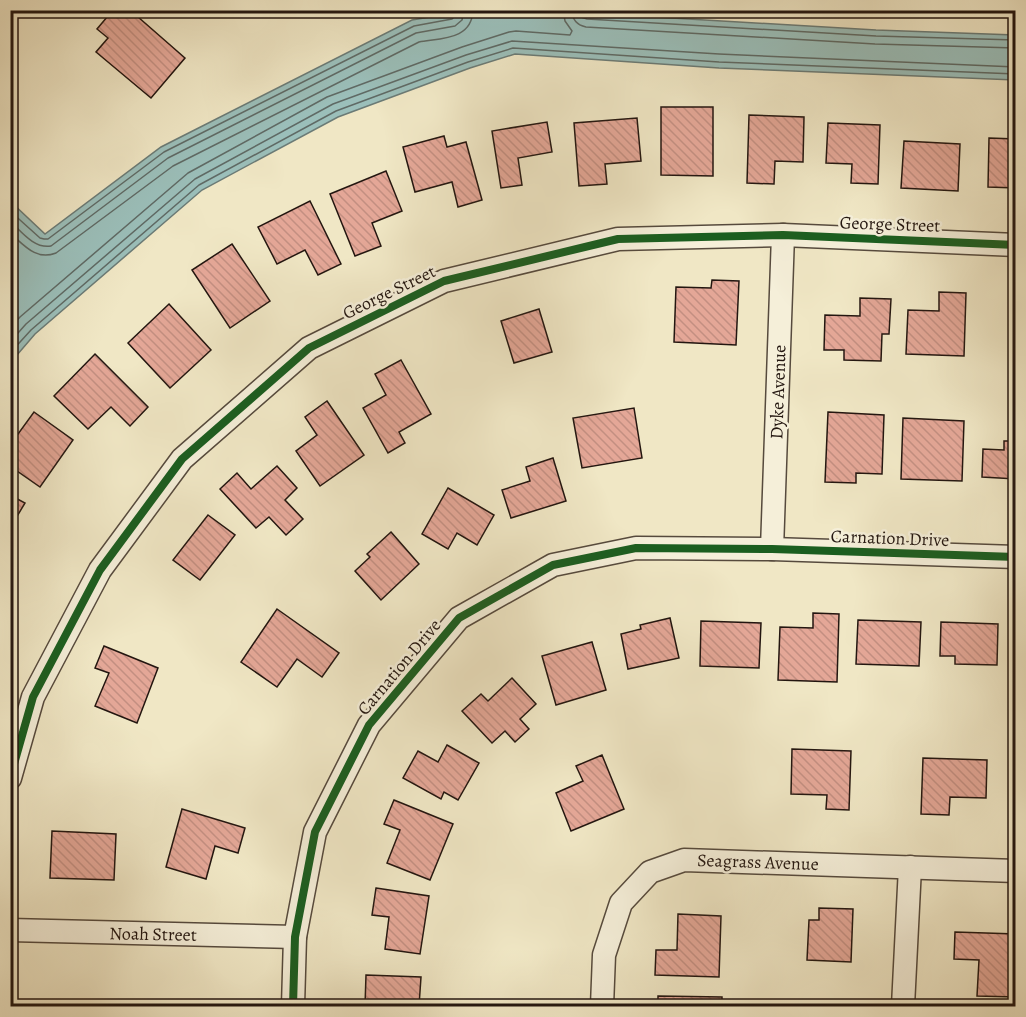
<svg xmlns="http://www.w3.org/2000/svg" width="1026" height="1017" font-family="Alegreya,serif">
<defs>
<pattern id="building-back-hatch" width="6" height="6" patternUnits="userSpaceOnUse" patternTransform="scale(1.5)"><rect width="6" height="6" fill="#e4a797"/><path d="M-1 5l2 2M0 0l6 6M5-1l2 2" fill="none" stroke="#c38f81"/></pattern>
</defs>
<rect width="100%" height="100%" fill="#f0e7c5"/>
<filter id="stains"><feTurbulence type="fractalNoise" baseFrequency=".00333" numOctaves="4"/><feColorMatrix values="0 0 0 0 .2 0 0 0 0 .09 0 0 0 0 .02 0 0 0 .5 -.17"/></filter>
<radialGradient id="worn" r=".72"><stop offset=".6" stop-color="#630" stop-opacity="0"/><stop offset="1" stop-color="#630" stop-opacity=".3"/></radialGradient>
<!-- water -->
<path fill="#9bbfba" stroke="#6b7b76" stroke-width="1.5" d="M536,10l340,20 139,5v45l-296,-12 -204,-14 -45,14 -132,49 -136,73 -167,144 -24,28v-160l34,32 116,-87 251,-127 54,-9z"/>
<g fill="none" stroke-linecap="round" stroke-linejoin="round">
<!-- shore -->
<g stroke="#5f6a65" stroke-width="1.5">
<path d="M572,10c0,9 5,15 14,17l289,17 141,4"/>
<path d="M580,10l1,7 6,2 289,17 140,4"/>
<path d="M10,211l30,27 4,1h4l116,-87 250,-126 38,-7 4,-4 1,-5"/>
<path d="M10,221c11,10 24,28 41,25l117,-88 248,-125 39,-7 7,-6 2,-10"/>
<path d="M10,233c14,12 26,28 46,20l117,-87 246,-124c22,-4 53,-2 54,-32"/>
<path d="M10,328l10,-11 168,-144 139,-76 135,-50 47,-15 7,-1 54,4 2,-4 -7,-10 -2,-11"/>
<path d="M10,342l16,-18 169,-145 138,-75 133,-49 46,-14 207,13 297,13"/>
<path d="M10,353l21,-23 168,-145 137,-74 132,-49 45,-14 206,14 297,12"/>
</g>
</g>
<!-- building -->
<g fill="url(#building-back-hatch)" stroke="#231610" stroke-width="1.5">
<path d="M113,10h17l55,48 -34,40 -55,-46 12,-14 -11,-9z"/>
<path d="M661,107h52v69l-52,-1z"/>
<path d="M749,115l55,2 -1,45 -28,-1 -1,23 -27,-1z"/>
<path d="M637,118l4,43 -36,3 2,20 -28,2 -5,-63z"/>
<path d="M547,122l5,30 -34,6 4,27 -21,3 -9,-57z"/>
<path d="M828,123l52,2 -2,59 -27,-1 1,-19 -26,-1z"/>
<path d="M444,136l3,11 19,-5 16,58 -24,7 -6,-25 -37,10 -12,-45z"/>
<path d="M989,138l27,1v49l-28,-1z"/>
<path d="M904,141l56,3 -2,47 -57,-3z"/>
<path d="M386,171l16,40 -30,12 9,23 -26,10 -25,-62z"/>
<path d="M310,201l31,63 -23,11 -13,-25 -28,14 -19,-37z"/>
<path d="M232,244l38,57 -40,27 -38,-58z"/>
<path d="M712,280l27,1 -3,64 -62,-3 2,-55 35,1z"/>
<path d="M939,292l27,1 -2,63 -58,-2 2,-44 31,1z"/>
<path d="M860,298l31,1 -2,35h-7l-1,27 -37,-1v-10h-20l1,-35 35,1z"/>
<path d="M169,304l42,46 -41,38 -42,-45z"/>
<path d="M539,309l13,43 -38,11 -13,-42z"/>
<path d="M95,354l53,53 -18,19 -19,-19 -23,22 -34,-33z"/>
<path d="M401,360l30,54 -32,18 6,11 -17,10 -25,-45 23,-13 -11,-21z"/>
<path d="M327,401l37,54 -44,31 -24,-35 21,-16 -12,-18z"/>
<path d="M634,408l8,50 -60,10 -9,-50z"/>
<path d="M34,412l39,28 -33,47 -30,-21v-21z"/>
<path d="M828,412l56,3 -2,59 -26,-1v10l-31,-1z"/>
<path d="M903,418l61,3 -2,60 -61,-2z"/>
<path d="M1004,441h12v38l-34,-2 1,-28 21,1z"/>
<path d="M553,458l13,43 -55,17 -9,-28 28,-9 -4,-14z"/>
<path d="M277,466l20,22 -12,12 18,19 -17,16 -17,-18 -13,11 -36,-39 17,-16 14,16z"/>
<path d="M448,488l46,27 -17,30 -20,-12 -9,16 -26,-15z"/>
<path d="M10,495l15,8 -15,25z"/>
<path d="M208,515l27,20 -35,45 -27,-20z"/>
<path d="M391,532l28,32 -38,36 -26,-29 15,-14 -3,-3z"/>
<path d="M277,609l62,44 -17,24 -25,-18 -20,28 -36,-25z"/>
<path d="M813,613l26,1 -2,68 -59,-2 2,-53 33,1z"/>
<path d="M670,618l9,40 -51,11 -7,-35 20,-5 -1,-4z"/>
<path d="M858,620l63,2 -2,44 -63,-2z"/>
<path d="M701,621l60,2 -2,45 -59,-2z"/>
<path d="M941,622l57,2 -1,41 -42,-1v-8h-15z"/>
<path d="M592,642l14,48 -50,15 -14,-49z"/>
<path d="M104,646l54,22 -21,55 -42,-17 14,-33 -14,-5z"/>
<path d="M512,678l24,26 -16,15 9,10 -14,13 -10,-11 -13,12 -30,-32 19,-17 7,7z"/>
<path d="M447,745l32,18 -21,37 -14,-8 -3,7 -38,-21 15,-27 20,11z"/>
<path d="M792,749l59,2 -2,59 -23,-1 1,-14 -36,-1z"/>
<path d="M602,755l22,54 -53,22 -15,-38 27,-12 -7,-15z"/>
<path d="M923,758l64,2 -1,38 -36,-1 -1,18 -28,-1z"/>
<path d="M394,800l59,24 -23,56 -43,-17 13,-33 -16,-6z"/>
<path d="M182,809l63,19 -7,25 -23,-7 -9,33 -40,-12z"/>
<path d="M52,831l64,3 -2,46 -64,-2z"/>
<path d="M376,888l53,8 -9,58 -35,-5 4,-32 -17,-2z"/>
<path d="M819,908l34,1 -2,53 -44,-2 2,-40h10z"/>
<path d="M678,914l43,2 -2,61 -64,-2 1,-25h21z"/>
<path d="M955,932l61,2v63l-39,-1 2,-36 -25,-1z"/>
<path d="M366,975l55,2 -2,29h-54z"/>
<path d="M658,996l64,1v9h-64z"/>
<path d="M789,1003l62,3h-62z"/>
</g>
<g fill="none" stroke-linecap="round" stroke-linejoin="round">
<defs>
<g id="minor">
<path d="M772,549l11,-314"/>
<path d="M10,778l23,-81 67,-127 82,-111 127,-111 135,-67 174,-42 165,-4 233,10"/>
<path d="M10,930l285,7"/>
<path d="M293,1006l2,-69 20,-105 54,-107 90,-107 94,-53 83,-17 136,1 244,8"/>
<path d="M602,1006l2,-51 17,-52 29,-31 34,-12 332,11"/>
<path d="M903,1006l7,-139"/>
</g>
</defs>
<!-- minor casing -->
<use href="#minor" stroke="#564a3d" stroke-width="25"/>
<!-- minor -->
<use href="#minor" stroke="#f5efd9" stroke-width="22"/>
<defs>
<g id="cycleway">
<path d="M10,778l23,-81 67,-127 82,-111 127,-111 135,-67 174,-42 165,-4 233,10"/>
<path d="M293,1006l2,-69 20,-105 54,-107 90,-107 94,-53 83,-17 136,1 244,8"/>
</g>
</defs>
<!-- cycleway casing -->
<use href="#cycleway" stroke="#f5efd9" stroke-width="11"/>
<!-- cycleway -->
<use href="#cycleway" stroke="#1b5e20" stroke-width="8"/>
</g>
<g text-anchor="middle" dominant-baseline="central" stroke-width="5" stroke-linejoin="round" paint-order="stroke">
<!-- street labels -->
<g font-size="18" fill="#231610" stroke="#f5efd9">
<text transform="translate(890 224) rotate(2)">George Street</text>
<text transform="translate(389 292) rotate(-26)">George Street</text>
<text transform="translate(778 392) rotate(-88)">Dyke Avenue</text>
<text transform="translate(890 538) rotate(2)">Carnation Drive</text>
<text transform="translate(399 667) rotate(-50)">Carnation Drive</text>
<text transform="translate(758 862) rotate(2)">Seagrass Avenue</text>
<text transform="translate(153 934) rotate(1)">Noah Street</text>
</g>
</g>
<!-- margin -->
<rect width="1026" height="1017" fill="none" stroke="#f0e7c5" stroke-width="36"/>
<rect x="12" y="12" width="1002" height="993" fill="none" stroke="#231610" stroke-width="3"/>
<rect x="18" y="18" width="990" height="981" fill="none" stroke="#231610" stroke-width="1.5"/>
<rect width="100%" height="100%" filter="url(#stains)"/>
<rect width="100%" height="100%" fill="url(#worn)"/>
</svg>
